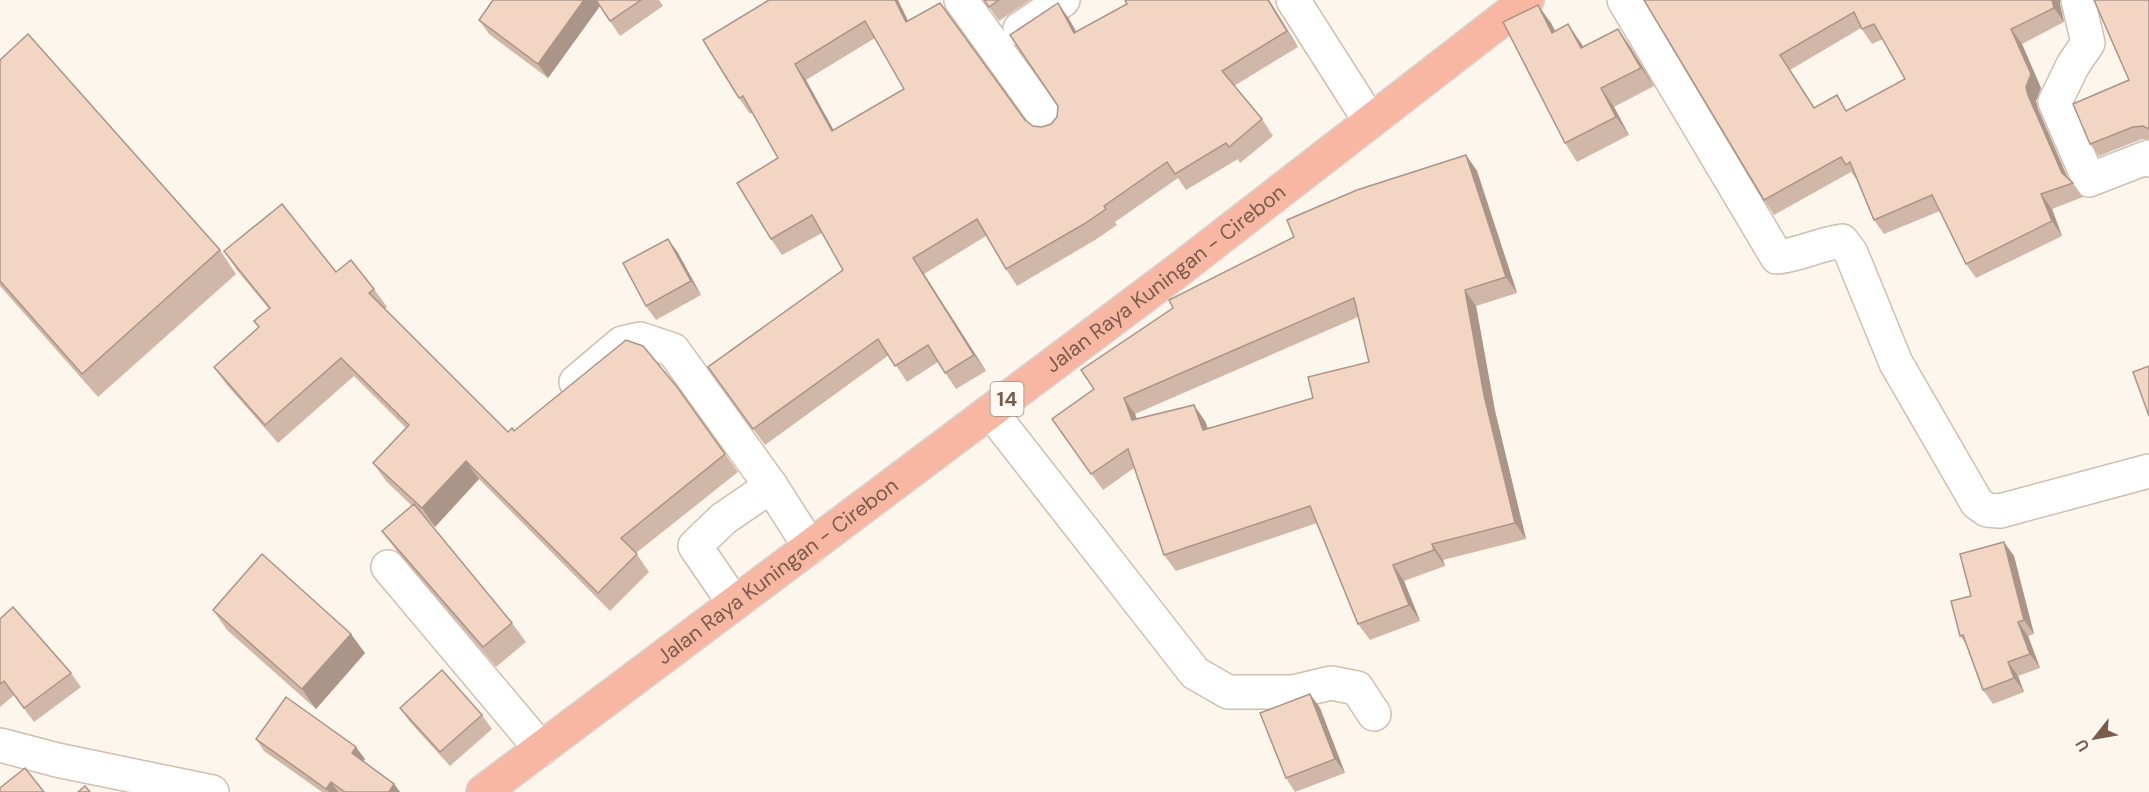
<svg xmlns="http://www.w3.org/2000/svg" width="2149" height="792" font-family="'DM Sans',sans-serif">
<rect width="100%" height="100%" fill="#fdf6ec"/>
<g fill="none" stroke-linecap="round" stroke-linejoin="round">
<defs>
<g id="minor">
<path d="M961,0l90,125"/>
<path d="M1293,0l77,121"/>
<path d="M1624,0l153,257c23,-2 42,-13 65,-16l9,12 45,110 81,140 10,7 13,1 149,-40"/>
<path d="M2078,0l10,43 -15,22 -18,37 34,78 59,-23 1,3"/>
<path d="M1020,29l43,-29"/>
<path d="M576,382l46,-39 18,-4 33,11 98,136 -48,33 -28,27 39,57"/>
<path d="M991,412l204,261 33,19h65l38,-9 26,5 17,26"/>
<path d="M771,486l39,61"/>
<path d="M388,567l153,182"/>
<path d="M0,745l57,15 155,32"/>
</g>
<g id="highway">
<path id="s1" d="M483,792l689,-517 355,-275"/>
</g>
</defs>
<!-- minor casing -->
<use href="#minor" stroke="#d1beb0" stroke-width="36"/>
<!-- highway casing -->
<use href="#highway" stroke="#dad1cd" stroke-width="36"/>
<!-- minor -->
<use href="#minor" stroke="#fff" stroke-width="33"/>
<!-- highway -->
<use href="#highway" stroke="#f7b7a3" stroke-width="33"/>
</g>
<!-- wall -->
<g fill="#d1b7a8" fill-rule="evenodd">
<path d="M493,0h166l4,6 -43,30 -20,-30 -52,72 -59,-44 -10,-14z"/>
<path d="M769,0l139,21 117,99 8,6 9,1 9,-3 6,-7 1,-11v-103l11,16 7,13 51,-28 -2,-4h144l29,47 -64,39 28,33 11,17 -33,27 -2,-4 -52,31 -8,-12 -63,44 2,3 -22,15 -78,46 -11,-17 -20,-33 -62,38 62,97 -30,18 -18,-27 -31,20 -18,-27 -124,90 -57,-78 135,-97 -21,-37 -40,22 -11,-16 7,-81 -26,-45 -2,1 -11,-16zM875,38l29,51 -71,41 -27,-50z"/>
<path d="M984,0h46l-31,21z"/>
<path d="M1644,0l416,4 4,18 -42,22 19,44 -5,13 2,8 30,69 5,5 10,14 -31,12 10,27 -86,42 -10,-14 -26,-53 -56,23 -10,-14 -17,-41h-1l-5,-7 -77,43 -10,-15zM1861,28l11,16 11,-5 22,40 -58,31 -32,-2 -25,-38z"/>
<path d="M2149,0v139h-7l-43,17 -9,-12 39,-64z"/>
<path d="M1551,23l4,8 26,12 2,4 35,-18 13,19 23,38 -40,21 15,28 -52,27 -12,-19z"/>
<path d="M0,60l220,190 16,24 -138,123 -98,-111z"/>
<path d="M1466,155l11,16 40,122 -41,13 19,105 31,128 -83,21 2,6 -41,15 16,40 -50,19 -12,-16 -41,-101 -141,48 -12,-16 -30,-87 -31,22 -51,-71zM1358,317l11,45 -56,36 -105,31 -3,-8 -68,-2 -2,-5z"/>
<path d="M668,239l10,14 23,42 -45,25 -10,-14z"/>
<path d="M224,251l112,21 38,17 13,18 -2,2 123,123 6,-1 163,-44 61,85 -102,81 13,19 -39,39 -131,-132 -44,48 -9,-9 86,105 14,19 -30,25 -100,-117 -14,-19 30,-25 -26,-25 -13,-18 33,-35 -52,-52 -76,67 -51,-58 -13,-18 45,-40 10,-18 -33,-40z"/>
<path d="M2014,556l20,78 -6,2 12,32 -22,8 6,16 -31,12 -10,-14 -17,-46 -6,-8 11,-40z"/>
<path d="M213,610l152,43 -49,56 -89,-79z"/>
<path d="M0,619l71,54 10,14 -47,35 -20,-27 -14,12z"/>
<path d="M1310,694l10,14 25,65 -50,19 -9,-14z"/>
<path d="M400,708l82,7 10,14 -42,37 -40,-44z"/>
<path d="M256,739l109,20 -2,2 31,23 6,8h-78l-58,-41z"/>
</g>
<!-- shaded-wall -->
<g fill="#aa9588">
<path d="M584,0h12l4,6 -52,72 -10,-14z"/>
<path d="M895,0h3l19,39 -11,-17z"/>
<path d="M1268,0h1l29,47 -11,-16z"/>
<path d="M2052,0h8v4l4,18 -10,-14z"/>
<path d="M1058,3l11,16 17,30 -12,-16z"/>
<path d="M1538,5l13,18 14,28 -13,-18z"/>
<path d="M1568,24l13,19 13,23 -13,-18z"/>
<path d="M1618,29l13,19 23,38 -13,-18z"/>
<path d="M2011,29l11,15 19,44 -5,13 2,8 32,75 -8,-11 -34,-78z"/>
<path d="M795,64l11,16 37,67 -11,-16z"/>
<path d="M1601,88l13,19 15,28 -13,-18z"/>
<path d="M1466,155l11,16 40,122 -11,-16z"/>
<path d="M2041,194l11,15 10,27 -10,-15z"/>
<path d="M668,239l10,14 23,42 -10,-14z"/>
<path d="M913,258l11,16 62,97 -12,-16z"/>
<path d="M1465,290l11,16 19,105 31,128 -11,-16 -31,-128z"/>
<path d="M1124,398l11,16 8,22 -11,-16z"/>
<path d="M1194,405l11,16 9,25 -11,-16z"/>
<path d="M466,461l13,18 -44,48 -13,-19z"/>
<path d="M2004,542l10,14 20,78 -10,-14z"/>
<path d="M1432,544l11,16 2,6 -11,-16z"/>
<path d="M1393,565l11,16 16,40 -11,-16z"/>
<path d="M2018,622l10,14 12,32 -10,-14z"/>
<path d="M351,634l14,19 -49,56 -14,-20z"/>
<path d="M2008,662l10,14 6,16 -10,-14z"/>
<path d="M1310,694l10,14 25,65 -10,-14z"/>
<path d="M356,747l9,12 -4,6 -9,-12z"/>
<path d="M331,782l7,10h-9l-3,-3z"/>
<path d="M394,784l6,8h-11z"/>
</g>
<!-- building -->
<g fill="#f3d5c3" stroke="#aa9588" stroke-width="1.5" fill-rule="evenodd">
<path d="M493,0h91l-46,64 -59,-44z"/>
<path d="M596,0h45l-31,21z"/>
<path d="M769,0h126l11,22 34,-19 85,117 8,6 9,1 9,-3 6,-7 1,-11 -48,-71 48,-32 16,30 53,-29 -2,-4h143l19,31 -65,40 40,48 -33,28 -3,-4 -51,31 -8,-12 -63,44 2,3 -22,15 -78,45 -29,-50 -64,39 61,97 -29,18 -17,-28 -33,21 -17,-27 -125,90 -45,-62 135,-97 -31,-55 -41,24 -34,-56 41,-25 -35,-62 -4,2 -36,-58zM865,21l39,68 -72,42 -37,-67z"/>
<path d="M984,0h15l-10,7z"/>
<path d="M1644,0h408l2,8 -43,21 20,45 -5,13 2,8 34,78 11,10 -32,11 11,27 -86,43 -34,-69 -58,25 -24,-58 -4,3 -5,-8 -77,43zM1854,12l8,17 12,-5 31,55 -59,32 -9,-16 -23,13 -34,-53z"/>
<path d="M2094,0h55v129l-6,-3 -10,1 -43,17 -17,-40 56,-24z"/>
<path d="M1538,5l14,28 16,-9 13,24 37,-19 23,39 -40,20 15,29 -51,26 -62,-121z"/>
<path d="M28,34l192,216 -138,124 -82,-93v-221z"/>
<path d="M1466,155l40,122 -41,13 19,105 31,128 -83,21 2,6 -41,15 16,40 -51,19 -48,-118 -146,49 -36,-106 -37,25 -39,-55 42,-30 -13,-19 92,-62 -4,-8 125,-63 -7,-17 70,-30zM1354,298l15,64 -61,15 5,21 -110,32 -9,-25 -62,15 -8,-22z"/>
<path d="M282,204l54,68 15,-12 23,29 -5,4 139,139 4,-4 2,3 112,-91 17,6 34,41 48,67 -104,84 16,16 -39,39 -132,-132 -44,47 -49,-45 36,-38 -68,-67 -76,67 -51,-58 45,-40 -5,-6 16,-13 -46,-57z"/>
<path d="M668,239l23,42 -45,25 -23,-43z"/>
<path d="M2149,366v50l-16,-44z"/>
<path d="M414,504l98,119 -29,24 -101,-116z"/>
<path d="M2004,542l20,78 -6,2 12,32 -22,8 6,16 -31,12 -20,-55 -3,1 -9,-35 20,-5 -11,-42z"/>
<path d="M262,554l89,80 -49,55 -89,-79z"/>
<path d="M13,607l58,66 -47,35 -20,-27 -4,3v-65z"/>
<path d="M442,670l40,45 -42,37 -40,-44z"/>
<path d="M1310,694l25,65 -49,19 -26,-65z"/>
<path d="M286,697l70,50 -4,6 42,31 -5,8h-44l-14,-10 -5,7 -70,-50z"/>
<path d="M25,768l19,24h-44v-4z"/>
<path d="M85,786l5,6h-12z"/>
</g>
<g text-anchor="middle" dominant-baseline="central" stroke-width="6" stroke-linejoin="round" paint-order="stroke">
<!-- shield labels -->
<rect fill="#fffaf3" stroke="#a28b7f" stroke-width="1.5" x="990.5" y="382" width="33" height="34" rx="4.5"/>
<g font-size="20" font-weight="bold" fill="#7a5c4d">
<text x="1007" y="399">14</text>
</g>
<!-- street labels -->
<g font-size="21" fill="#7a5c4d" stroke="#fffaf3">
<text stroke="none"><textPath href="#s1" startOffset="854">Jalan Raya Kuningan - Cirebon</textPath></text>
<text stroke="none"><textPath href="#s1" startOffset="368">Jalan Raya Kuningan - Cirebon</textPath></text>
</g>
</g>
<!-- north arrow -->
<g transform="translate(2095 738) rotate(239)" stroke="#fffaf3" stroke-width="4.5" paint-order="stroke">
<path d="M0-4.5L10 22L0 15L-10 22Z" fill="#7a5c4d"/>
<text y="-9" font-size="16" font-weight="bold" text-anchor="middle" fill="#7a5c4d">U</text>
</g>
</svg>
